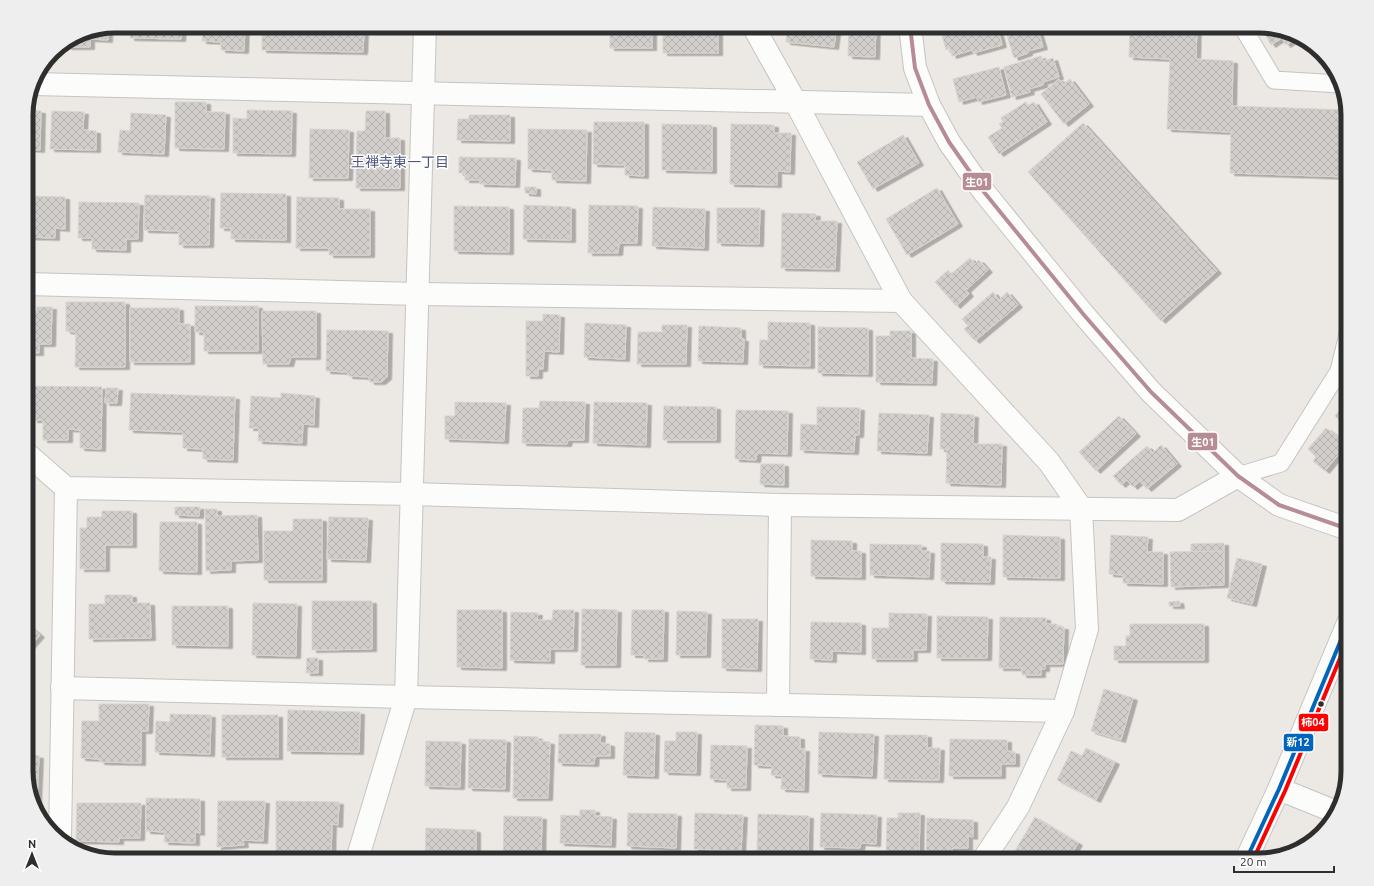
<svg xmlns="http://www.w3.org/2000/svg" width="1374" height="886" font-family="Ubuntu,'Noto Sans JP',sans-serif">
<defs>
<pattern id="building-cross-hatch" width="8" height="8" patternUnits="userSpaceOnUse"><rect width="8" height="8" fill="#d1cecb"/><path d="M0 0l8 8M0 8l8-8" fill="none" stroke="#b4b1af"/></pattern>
<filter id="shadow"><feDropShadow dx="4.5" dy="2.5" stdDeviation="0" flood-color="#0004"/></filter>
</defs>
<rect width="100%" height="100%" fill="#ece8e4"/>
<!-- building -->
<g fill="url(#building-cross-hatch)" stroke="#d7d4d0" filter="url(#shadow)">
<path d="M131,26h51l-1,13 -51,-1z"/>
<path d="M203,26h42l-1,25 -23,-1v-8l-19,-1z"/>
<path d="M262,26h99l-1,7h4l-1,19 -101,-2z"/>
<rect x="610" y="26" width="42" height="22"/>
<rect x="663" y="26" width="55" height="27"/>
<path d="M788,26h49l-3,21 -48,-5z"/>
<path d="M849,26h27l-1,31 -27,-1z"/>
<path d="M973,26h24l5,19 -29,8 -1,-3 -20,6 -2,-8 -4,2 -4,-15z"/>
<path d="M1004,26h27l1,2 5,-1 6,20 -15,4v2l-14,5z"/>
<path d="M1130,26h67l-1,33 37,2 -1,45 115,4 1,5v62l-118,-4 1,-41 -64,-3 3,-70 -41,-2z"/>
<path d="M108,27v13l-18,-1v8h-23v-5l14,-9z"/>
<path d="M1261,27l31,9 2,4 -8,5 -4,-7 -11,7z"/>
<path d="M1041,56l2,5 10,-3 6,19 -16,5v3l-14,4 1,3 -18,5 -8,-30z"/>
<path d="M999,67l7,28 -28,7 -1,-5 -18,5 -6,-23z"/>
<path d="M1059,79l5,5 6,-5 19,25 -25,20 -23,-30z"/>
<path d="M175,102h31v10h19l-1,37 -49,-1z"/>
<path d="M1026,102l2,4 6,-4 13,20 -48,32 -11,-17 14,-9 -3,-4 4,-2 -2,-4z"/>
<path d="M26,110l15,1 -1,39 -14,-1z"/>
<path d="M247,110l45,1 -1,43 -58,-1v-35l14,1z"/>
<path d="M52,111l32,1 -1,18 13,1v19l-46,-1z"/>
<path d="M366,111h19v27h15v50h-44l1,-57h8z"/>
<path d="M131,113l35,2 -2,39 -46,-2 2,-22 10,1z"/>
<path d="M469,115h41v26l-53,-1 1,-21h11z"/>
<path d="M594,122h50v54l-19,-1v-10l-32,-1z"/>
<path d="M1083,123l134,148 -56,50 -133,-149z"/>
<path d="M662,124l50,1v46l-50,-1z"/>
<path d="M731,124l43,1v8h17l-1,39 -13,-1v14l-47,-1z"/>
<path d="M310,129l39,1 -1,48h-39z"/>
<path d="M528,129l59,1 -1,51 -34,-1v-10l-24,-1z"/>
<path d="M903,135l16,28 -46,26 -16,-27z"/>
<path d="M459,157l57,1 -1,27 -35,-1v-4h-15v-7h-6z"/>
<path d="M525,187h11v7l-11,-1z"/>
<path d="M937,188l21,36 -51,31 -21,-36z"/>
<path d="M221,193l65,1v46l-55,-1v-11h-11z"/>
<path d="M145,195l65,1 -1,49h-30v-14l-35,-1z"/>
<path d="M26,196l39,1v32l-10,-1v10l-29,-1z"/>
<path d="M297,197l42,1v11h31v46h-41v-7h-33z"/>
<path d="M79,202l60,1 -1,36h-12v11l-34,-1v-11h-14z"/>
<path d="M524,205l47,2v33l-48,-1z"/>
<path d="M589,205l49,1 -1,37h-18l-1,10h-30z"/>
<path d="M454,206l55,1v45l-55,-1z"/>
<path d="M653,207l52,2 -1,39 -52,-2z"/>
<path d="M717,208h43l-1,36 -42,-1z"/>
<path d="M782,213l34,1 -1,7h22l-2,48 -54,-1z"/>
<path d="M970,258l5,6 4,-4 9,10 -22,20 3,4 -13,12 -21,-24 13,-12 3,4z"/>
<path d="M993,292l6,8 8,-8 11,13 -43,36 -11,-12 4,-3 -6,-7z"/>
<path d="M66,302h59v65h-50l1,-35 -10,-1z"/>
<path d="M195,306h63v45h-54v-19h-9z"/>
<path d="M37,307h15l-1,37h-12v9h-13v-42h11z"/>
<path d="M130,308h49v16h11v38h-60z"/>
<path d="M262,311h54v46h-25l-2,7h-26z"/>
<path d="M543,314l17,1 -1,37 -15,-1 -1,18h-5v7h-12v-55h17z"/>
<path d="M768,322l42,1v43l-51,-1 1,-25h8z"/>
<path d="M585,323l41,2 -1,34 -41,-2z"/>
<path d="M662,325h25l-1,39h-49l1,-32h24z"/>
<path d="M699,326l42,2v11h3l-1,23 -45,-1z"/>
<path d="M818,327l50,1v46l-50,-1z"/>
<path d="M327,330l61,1 -1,46 -6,5h-11l-1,-5 -21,-1v-4l-22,-1z"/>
<path d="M890,331h21v27l22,1 -1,24 -56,-1v-46h14z"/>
<path d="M26,386l76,1 -1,62 -21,-1v-18l-12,-1v11h-25v-20h-10v-12h-7z"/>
<path d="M106,388h12l-1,15h-12z"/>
<path d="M131,393l104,4 -2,63 -30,-1v-10l-20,-1v-16l-54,-2z"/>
<path d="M281,393l34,3 -1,29 -11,-1 -1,19 -44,-2 1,-13h-10l2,-32 30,2z"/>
<path d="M540,401l45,1 -1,38h-16l-1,4 -45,-1 1,-35h16z"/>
<path d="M1346,401l2,2v24l-13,-11z"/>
<path d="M455,402l51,1 -2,38 -59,-2v-23h10z"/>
<path d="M594,402l53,1 -1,42 -53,-2z"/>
<path d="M664,406l52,1v33h-53z"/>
<path d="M817,407l43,1 -1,27h-4l-1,17 -54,-2 1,-26 16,1z"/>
<path d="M736,410l52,1 -1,43 -30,-1 -1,7 -21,-1z"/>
<path d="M879,413l50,2 -2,38 -50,-2z"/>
<path d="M941,413l33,2 -1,29h29l-1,41 -55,-2 1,-34h-7z"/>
<path d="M1119,416l17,18 -40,37 -17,-19z"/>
<path d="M1326,428l21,16 -22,27 -12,-10 3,-4 -8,-8z"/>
<path d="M1161,445l16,19 -30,25 -7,-8 -7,6 -6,-7 -6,5 -8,-9 34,-30 6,7z"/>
<path d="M761,464h23v21l-24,-1z"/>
<path d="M175,507h25l-1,9 -24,-1z"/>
<path d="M205,509h12v7l40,-1 1,45 -27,1v9l-25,1z"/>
<path d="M102,511h30v34h-27v24h-25v-41h7v-11h15z"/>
<path d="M329,517l39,1 -2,42 -39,-1z"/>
<path d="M293,519h29v61h-58v-49h29z"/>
<path d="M160,522h37v50l-38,-1z"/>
<path d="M1003,535l57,2v41l-57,-1z"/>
<path d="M1111,535l37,2 -1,15h16v32l-40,-1v-8l-14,-1z"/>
<path d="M811,540l41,1v10h9v26l-50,-1z"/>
<path d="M941,543l42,1v13h8l-1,25 -49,-1z"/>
<path d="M1224,543v8l-33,1v-8z"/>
<path d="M870,544l52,1 -1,6h9l-1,26 -59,-2z"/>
<path d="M1224,551v34l-53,2 -1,-35z"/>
<path d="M1237,558l25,6 -10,40 -25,-6z"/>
<path d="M105,595h27v8h18l1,35 -62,1v-35h16z"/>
<path d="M312,601h60v48l-60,1z"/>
<path d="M1179,601l1,5h-11v-4z"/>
<path d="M253,603l44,1 -1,52 -44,-1z"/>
<path d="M172,606h56v40l-56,-1z"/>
<path d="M582,609l35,1 -1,55h-35z"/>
<path d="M457,610h45v58l-45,-1z"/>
<path d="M553,610h21l-1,39h-23v12l-40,-1 1,-48 27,1 -1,7h15z"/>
<path d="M632,610h32l-1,49h-19v-4h-13z"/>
<path d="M677,611l30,1 -1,43h-30z"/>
<path d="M889,613l38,1 -1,36h-13v9h-41v-31h17z"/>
<path d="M937,616l51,1 -1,41h-50z"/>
<path d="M1000,617l46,1v6h11v3h7l-1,37h-18v5h-4v6h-19v-7h-23z"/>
<path d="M722,619h36l-1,50 -35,-1z"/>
<path d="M811,622l50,1v29l-29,-1v9l-22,-1z"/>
<path d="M26,623l14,12 -14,16z"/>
<path d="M1130,624h74v36h-90v-14h12v-10h4z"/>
<path d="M307,658h11v15h-12z"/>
<path d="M1104,689l29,9 -12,42 -30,-9z"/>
<path d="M99,704h50l-1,27h-7v32l-41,-1v-3l-19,-1 1,-37h17z"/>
<path d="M288,710l72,2 -1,40 -72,-1z"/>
<path d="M170,714l41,1 -1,39 -55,-2 1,-31 14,1z"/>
<rect x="222" y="715" width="56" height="42"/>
<path d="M755,725l28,1v10l17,1v12h5l-1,41 -23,-1 1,-13 -11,-1 1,-9 -18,-1z"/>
<path d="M625,732l30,1 -1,43 -31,-1z"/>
<path d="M676,732h21l-1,41 -32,-1 1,-31h11z"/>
<path d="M819,732l55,2 -2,42 -54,-2z"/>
<path d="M559,734h42l-1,9 10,1v12h-15l-1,8 -36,-1z"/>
<path d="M885,735h42v13h13l-1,32 -55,-1z"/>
<path d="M514,736l24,1v4l12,1 -2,56h-35z"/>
<path d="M469,739l37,1 -1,49 -37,-1z"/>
<path d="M950,739l57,1v11l8,1v12h-14v12h-52z"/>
<path d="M426,741l35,1 -1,45 -35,-1z"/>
<path d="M711,745l36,1 -1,42h-19v-8l-17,-1z"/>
<path d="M1086,748l29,14 -19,38 -39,-20 14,-29 11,5z"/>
<path d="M26,755l13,1 -2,45h-3l-8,-24z"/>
<path d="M146,798l54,1v34l-5,-1v11l-31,-1 1,-10 -19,-1z"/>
<path d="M218,801h47l-2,40 -20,-1 1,5 -27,2z"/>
<path d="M276,801l63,1 -1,23 -6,-1 -1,32 -55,-1z"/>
<path d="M77,803h64l-1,35h-21v4l-43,-1z"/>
<path d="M580,810h15v6l17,1 -1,28 -51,-2 1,-28 19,1z"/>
<path d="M628,813l49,1 -1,34 -49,-2z"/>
<path d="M695,813l48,2 -2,36 -47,-2z"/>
<path d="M821,813l56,2 -1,29 -15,-1 -1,5 -40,-1z"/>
<path d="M898,813h22l-1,47 -33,-1 1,-41h11z"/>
<path d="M758,814l51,2 -1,37 -51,-2z"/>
<path d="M504,816l38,1 -1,43h-38z"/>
<path d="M1035,817l43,26 -7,12 4,3 -1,2h-44l-15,-9z"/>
<path d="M927,818l46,2v17l-5,-1v12h-16v10h-26z"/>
<path d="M426,828l50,2v30h-51z"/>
</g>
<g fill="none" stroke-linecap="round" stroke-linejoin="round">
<defs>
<g id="service">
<path d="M1242,26l32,54 66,4"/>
<path d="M1238,476l43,-13 58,-92 9,-37"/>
</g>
<g id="minor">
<path d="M753,26l42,75 106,200 148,161 32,46 6,121 -24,82 -45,96 -35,53"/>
<path d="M33,84l896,21"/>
<path d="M26,284l391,10 484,7"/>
<path d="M26,453l40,35 346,6 368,11 398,5 60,-34"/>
<path d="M62,688l344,9 657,14"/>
<path d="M778,705l2,-200"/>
<path d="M1279,789l57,23"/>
<path d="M60,839l6,-351"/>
</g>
<g id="tertiary">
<path d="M910,26l5,42 14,37 20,37 35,50 100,123 67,77 87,84 41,29 69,24"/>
<path d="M357,860l49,-163 19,-671"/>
<path d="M1246,860l33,-71 69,-166"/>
</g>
</defs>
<!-- service casing -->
<use href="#service" stroke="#c5c4c5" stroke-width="19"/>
<!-- minor casing -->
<use href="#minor" stroke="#c5c4c5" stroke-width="24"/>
<!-- tertiary casing -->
<use href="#tertiary" stroke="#c5c4c5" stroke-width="24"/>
<!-- service -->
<use href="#service" stroke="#fcfcfb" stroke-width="17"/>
<!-- minor -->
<use href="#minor" stroke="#fcfcfb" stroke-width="22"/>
<!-- tertiary -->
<use href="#tertiary" stroke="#fcfcfb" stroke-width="22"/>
<defs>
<path id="bus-1" d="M910,26l5,42 14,37 20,37 35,50 100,123 67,77 87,84 41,29 69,24"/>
<path id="bus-2" d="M1246,860l33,-71 69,-166"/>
<path id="bus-3" d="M1253,860l32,-69 63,-152"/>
</defs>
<!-- bus-1 casing -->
<use href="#bus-1" stroke="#fff" stroke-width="7"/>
<!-- bus-2 casing -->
<use href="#bus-2" stroke="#fff" stroke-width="7"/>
<!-- bus-3 casing -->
<use href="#bus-3" stroke="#fff" stroke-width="7"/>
<!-- bus-1 -->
<use href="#bus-1" stroke="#b68d94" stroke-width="4"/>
<!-- bus-2 -->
<use href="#bus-2" stroke="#0065bd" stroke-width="4"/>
<!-- bus-3 -->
<use href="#bus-3" stroke="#f00" stroke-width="4"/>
</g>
<!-- markers -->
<circle fill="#2e2e2e" stroke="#fff" stroke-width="1.5" cx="1321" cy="704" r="3.5"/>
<g text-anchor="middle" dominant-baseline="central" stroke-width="3" stroke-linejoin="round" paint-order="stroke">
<!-- neighbourhood labels -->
<g font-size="14" fill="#4d5680" stroke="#fff">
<text x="400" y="162">王禅寺東一丁目</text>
</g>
</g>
<!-- crop -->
<path d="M0 0H1374V886H0ZM115 33H1259A82 82 0 0 1 1341 115V771A82 82 0 0 1 1259 853H115A82 82 0 0 1 33 771V115A82 82 0 0 1 115 33Z" fill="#eee" fill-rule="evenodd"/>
<path fill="none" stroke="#2e2e2e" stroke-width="5" d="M115 33H1259A82 82 0 0 1 1341 115V771A82 82 0 0 1 1259 853H115A82 82 0 0 1 33 771V115A82 82 0 0 1 115 33Z"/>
<g stroke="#fff" stroke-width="1.5">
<rect x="962" y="172" width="30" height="19" rx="4" fill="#b68d94"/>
<rect x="1187" y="432" width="31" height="19" rx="4" fill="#b68d94"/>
<rect x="1298" y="713" width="31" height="19" rx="4" fill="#f00"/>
<rect x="1283" y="733" width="31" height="19" rx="4" fill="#0065bd"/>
</g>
<g font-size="11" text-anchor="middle" font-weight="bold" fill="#fff">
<text x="977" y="186">生01</text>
<text x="1203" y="446">生01</text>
<text x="1313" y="726">柿04</text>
<text x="1298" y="746">新12</text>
</g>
<!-- north arrow -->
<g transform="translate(32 854)" stroke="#ffffff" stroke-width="3" paint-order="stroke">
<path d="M0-3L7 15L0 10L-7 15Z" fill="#2e2e2e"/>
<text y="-6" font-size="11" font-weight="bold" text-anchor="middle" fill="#2e2e2e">N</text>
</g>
<!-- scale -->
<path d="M1234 866v6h100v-6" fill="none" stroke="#2e2e2e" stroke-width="2"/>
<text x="1240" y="866" font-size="12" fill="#2e2e2e" stroke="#ffffff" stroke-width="3" paint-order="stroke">20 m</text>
</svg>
